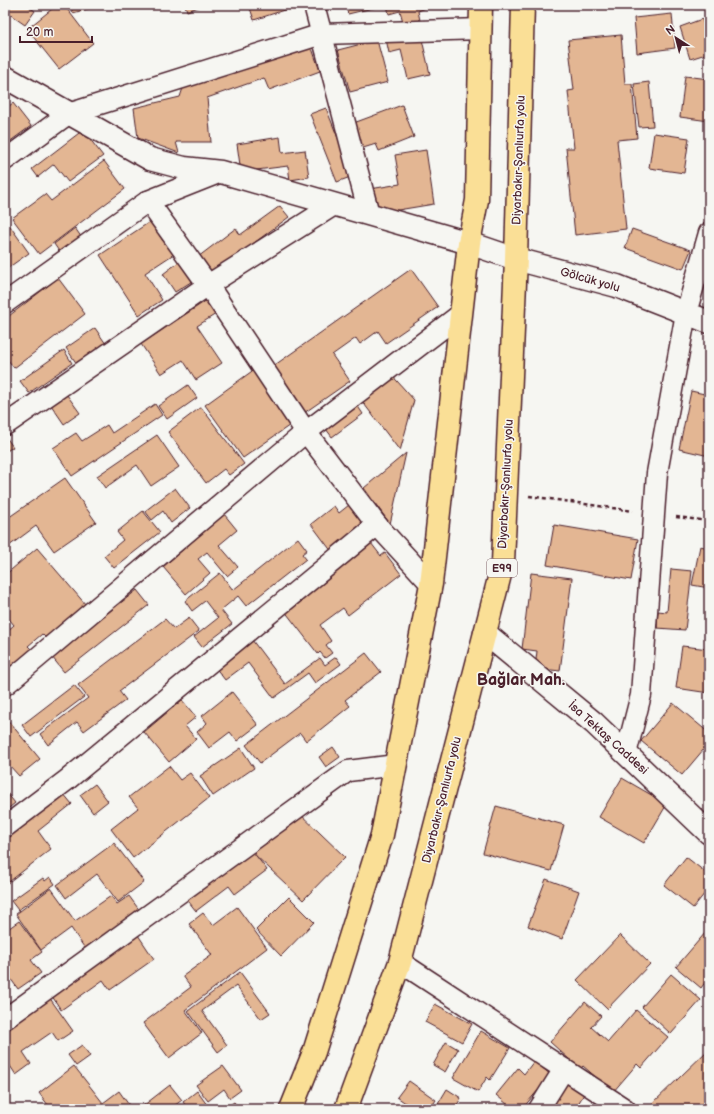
<svg xmlns="http://www.w3.org/2000/svg" width="714" height="1114" font-family="'Balsamiq Sans',sans-serif">
<rect width="100%" height="100%" fill="#f6f6f2"/>
<filter id="ink" filterUnits="userSpaceOnUse"><feTurbulence type="fractalNoise" baseFrequency=".025" numOctaves="2"/><feDisplacementMap in="SourceGraphic" scale="8" xChannelSelector="R" yChannelSelector="G"/><feConvolveMatrix kernelMatrix="1 2 1 2 8 2 1 2 1" color-interpolation-filters="sRGB"/></filter>
<g filter="url(#ink)">
<!-- building -->
<g fill="#e3b693" stroke="#4a1f2b">
<path d="M5,5h21l9,6 -10,14 -20,-14z"/>
<path d="M57,5h7l29,38 -34,26 -32,-40z"/>
<path d="M70,5h31l-28,8z"/>
<path d="M185,5h19l-17,6z"/>
<path d="M249,5h47v1l-42,14z"/>
<path d="M345,5h32v2l-29,7z"/>
<path d="M387,5h39v3l-8,3 3,14 -16,4 -5,-18 -11,3z"/>
<path d="M672,14l3,34 -38,5 -3,-35z"/>
<path d="M702,19l7,22v12l-19,6 -10,-32z"/>
<path d="M420,31l10,43 -22,5 -7,-29 -12,3 -3,-14z"/>
<path d="M621,35l4,49h7l5,54 -20,2 9,89 -51,6 -9,-87h8l-6,-57 6,-1 -6,-50z"/>
<path d="M309,40l11,31 -51,19 -5,-12 -57,20 4,44h-35l3,11 -41,-15 -4,-30 46,-11 3,-9z"/>
<path d="M377,40l11,42 -38,10 -12,-42z"/>
<path d="M685,76l24,3v42l-29,-4z"/>
<path d="M649,82l4,44 -14,1 -5,-43z"/>
<path d="M13,103l18,23 -26,19v-36z"/>
<path d="M402,105l12,32 -35,14 -3,-7 -16,5 -9,-25z"/>
<path d="M326,108l27,68 -16,6 -27,-68z"/>
<path d="M83,130l20,26 -35,26 -14,-18 -16,13 -6,-8z"/>
<path d="M654,133l35,5 -5,35 -35,-5z"/>
<path d="M280,137l2,16 23,-3 4,27 -19,3 -2,-14 -47,6 -4,-28z"/>
<path d="M426,150l8,54 -60,10 -4,-25 30,-5 -5,-29z"/>
<path d="M104,161l21,28 -86,65 -27,-36 33,-24 6,7z"/>
<path d="M280,206l9,11 -78,58 -13,-18 38,-29 4,7z"/>
<path d="M5,219l24,34 -24,17z"/>
<path d="M151,221l12,20 8,-6 9,15 -35,23 17,27 -23,15 -39,-60z"/>
<path d="M75,228l11,16 -21,16 -11,-16z"/>
<path d="M632,229l59,21 -8,19 -58,-21z"/>
<path d="M180,261l14,19 -19,12 -12,-18z"/>
<path d="M411,269l27,38 -52,36 -8,-12 -18,13 -4,-6 -24,17 18,26 -46,32 -32,-46z"/>
<path d="M58,278l27,36 -71,54 -9,-12v-37z"/>
<path d="M207,300l9,14 -19,12 25,37 -26,17 -13,-20 -22,14 -20,-30z"/>
<path d="M95,328l11,16 -29,20 -11,-16z"/>
<path d="M64,350l8,13 -43,30 -9,-12z"/>
<path d="M255,369l38,54 -50,35 -38,-53z"/>
<path d="M389,372l25,28 -14,51 -42,-55z"/>
<path d="M188,385l9,13 -30,21 -9,-13z"/>
<path d="M691,391l18,4v61l-30,-7z"/>
<path d="M67,395l13,18 -16,11 -13,-19z"/>
<path d="M155,404l7,11 -90,61 -19,-28 23,-15 6,8 25,-16 5,8z"/>
<path d="M357,405l6,9 -31,23 -6,-8z"/>
<path d="M201,407l43,57 -15,11 -5,-6 -18,14 -38,-51z"/>
<path d="M157,435l22,32 -28,19 -14,-21 -32,23 -8,-12z"/>
<path d="M6,437l7,10 -8,5v-14z"/>
<path d="M406,453l-16,71 -26,-36z"/>
<path d="M65,478l31,44 -42,29 -18,-25 -31,23v-29z"/>
<path d="M175,488l15,20 -19,15 -8,-12 -11,9 -7,-9z"/>
<path d="M349,505l17,21 -34,26 -21,-28 23,-18 5,7z"/>
<path d="M143,511l17,21 -46,36 -10,-12 19,-16 -6,-8z"/>
<path d="M224,514l13,16 -18,15 19,22 -11,9 -20,-24 -9,7 12,14 -24,21 -23,-27z"/>
<path d="M554,525l84,14 -7,41 -84,-15z"/>
<path d="M298,538l9,12 -5,4 4,5 -60,47 -8,-10 -17,14 11,14 -30,23 -8,-10 24,-19 -13,-17 -13,10 -7,-10 35,-28 13,17z"/>
<path d="M371,543l10,13 4,-3 16,21 -53,41 -5,-7 -23,17 11,16 -5,4 6,8 -7,5 -5,-6 -2,2 -34,-44z"/>
<path d="M700,546l9,2v40l-17,-3z"/>
<path d="M37,548l49,57 -39,34 -5,-5 -14,12 4,4 -27,23v-40l9,-8 -9,-11v-39z"/>
<path d="M671,569l21,2 -7,59 -28,-2 1,-17 9,1z"/>
<path d="M531,573l41,5 -12,93 -25,-3 2,-17 -15,-2z"/>
<path d="M137,590l12,15 -85,67 -12,-15z"/>
<path d="M189,618l10,13 -80,60 7,9 -42,31 -7,-9 -29,23 -8,-11 48,-36 -10,-13 87,-66 9,10z"/>
<path d="M252,640l33,44 35,-26 5,7 11,-8 5,7 -26,19 -7,-10 -34,25 -26,-35 -23,17 -10,-13z"/>
<path d="M682,646l27,3v44l-33,-5z"/>
<path d="M366,653l15,19 -36,28 5,6 -44,35 -6,-8 -40,30 -14,-18z"/>
<path d="M74,685l10,12 -53,40 -9,-12z"/>
<path d="M232,692l26,33 -21,16 -7,-9 -21,16 -12,-16 10,-9 -5,-7z"/>
<path d="M182,700l14,17 -11,9 11,13 -27,23 -25,-30z"/>
<path d="M673,703l36,30v10l-27,32 -41,-34z"/>
<path d="M6,718l34,41 -21,17 -10,-11 -4,4z"/>
<path d="M333,747l7,10 -14,10 -7,-10z"/>
<path d="M241,748l13,20 -41,28 -13,-20z"/>
<path d="M169,766l11,14 10,-7 19,25 -76,60 -22,-29 27,-21 -9,-11z"/>
<path d="M622,778l45,26 -23,39 -45,-26z"/>
<path d="M95,784l13,17 -15,12 -13,-18z"/>
<path d="M7,793l8,10 -10,8v-17z"/>
<path d="M63,793l9,11 -34,27 13,18 -46,36v-46z"/>
<path d="M496,806l68,19 -13,46 -68,-18z"/>
<path d="M296,810l49,47 -42,43 -49,-46z"/>
<path d="M114,843l30,39 -26,20 -21,-28 -31,24 -9,-13z"/>
<path d="M250,848l17,22 -32,24 -6,-8 -33,25 -11,-14z"/>
<path d="M686,857l23,18v13l-16,20 -29,-23z"/>
<path d="M50,877l5,7 -37,26 -7,-9 32,-23 2,3z"/>
<path d="M546,879l33,12 -17,48 -34,-13z"/>
<path d="M51,888l24,33 36,-25 6,8 12,-8 11,15 -54,39 -15,-22 -30,22 -25,-36z"/>
<path d="M289,897l25,25 -33,34 -25,-26z"/>
<path d="M237,907l30,41 -82,62 17,23 -33,25 -26,-35 48,-36 -8,-11 29,-21 -23,-31 14,-11 10,12z"/>
<path d="M19,921l23,31 -11,8 10,13 -23,16 -13,-18v-40z"/>
<path d="M706,932l3,3v42l-8,11 -25,-21z"/>
<path d="M138,935l16,24 -44,31 -7,-10 -42,30 -9,-14z"/>
<path d="M620,935l30,29 -43,45 -30,-29z"/>
<path d="M240,972l30,41 -9,6 -25,-33 -34,25 25,34 -9,7 -30,-41z"/>
<path d="M671,974l30,26 -30,34 -29,-27z"/>
<path d="M49,997l24,34 -15,10 -6,-9 -29,20 8,12 -15,11 -11,-17v-30z"/>
<path d="M585,1002l16,14 -10,11 17,15 28,-32 32,27 -27,31 -4,-4 -24,28 -30,-26 -3,3 -30,-27z"/>
<path d="M435,1004l37,20 -10,18 -37,-20z"/>
<path d="M481,1031l29,17 -20,32 -3,-3 -9,15 -25,-14z"/>
<path d="M446,1042l12,7 -13,23 -12,-7z"/>
<path d="M82,1045l8,11 -14,10 -8,-11z"/>
<path d="M709,1049v60h-52l-5,-5z"/>
<path d="M534,1061l17,14 -29,34h-9l-17,-14 22,-27 6,6z"/>
<path d="M74,1066l29,37 16,-12 12,17 -80,1 -12,-16z"/>
<path d="M223,1066l18,24 -11,8 -6,-9 -16,12 -12,-16z"/>
<path d="M562,1080l22,14 -9,15h-32z"/>
<path d="M409,1081l27,19 -6,9h-16l-17,-12z"/>
<path d="M170,1085l12,15 -12,9h-31z"/>
<path d="M447,1089l14,9 -4,7 4,4h-26z"/>
<path d="M197,1091l13,18h-22l-5,-7z"/>
<path d="M234,1102l6,7h-16z"/>
</g>
<g fill="none" stroke-linecap="round" stroke-linejoin="round">
<defs>
<g id="minor">
<path d="M314,5l55,209"/>
<path d="M5,160l63,-46 254,-80 159,-5"/>
<path d="M148,201l60,84 126,-80"/>
<path d="M5,303l143,-102 73,-29"/>
<path d="M5,425l203,-140 98,147 -301,253"/>
<path d="M431,584l-54,-59 -71,-93 155,-118"/>
<path d="M626,754l15,-59 16,-222 29,-160 23,-80"/>
<path d="M5,827l62,-47 310,-255"/>
<path d="M400,962l225,147"/>
<path d="M5,1019l343,-248 48,-6"/>
<path d="M539,1109l25,-40"/>
</g>
<g id="tertiary">
<path d="M5,77l145,82 34,9 37,4 248,71"/>
<path d="M485,633l109,90 115,110"/>
</g>
<path id="secondary" d="M469,243l47,16 101,27 92,36"/>
<g id="trunk">
<path d="M291,1109l23,-57 68,-217 49,-251 38,-341 8,-43 4,-195"/>
<path d="M346,1109l54,-147 103,-399 13,-304 7,-254"/>
</g>
</defs>
<!-- minor casing -->
<use href="#minor" stroke="#4a1f2b" stroke-width="23"/>
<!-- tertiary casing -->
<use href="#tertiary" stroke="#4a1f2b" stroke-width="25"/>
<!-- secondary casing -->
<use href="#secondary" stroke="#4a1f2b" stroke-width="25"/>
<!-- trunk casing -->
<use href="#trunk" stroke="#4a1f2b" stroke-width="25"/>
<!-- path -->
<g stroke="#4a1f2b" stroke-width="2.5" stroke-dasharray="4 3" stroke-linecap="butt">
<path d="M529,496l104,15"/>
<path d="M676,517l33,4"/>
</g>
<!-- minor -->
<use href="#minor" stroke="#f6f6f2" stroke-width="20"/>
<!-- tertiary -->
<use href="#tertiary" stroke="#f6f6f2" stroke-width="22"/>
<!-- secondary -->
<use href="#secondary" stroke="#f6f6f2" stroke-width="22"/>
<!-- trunk -->
<use href="#trunk" stroke="#fadf96" stroke-width="22"/>
</g>
</g>
<g text-anchor="middle" dominant-baseline="central" stroke-width="3" stroke-linejoin="round" paint-order="stroke">
<!-- shield labels -->
<rect fill="#f6f6f2" stroke="#7e6067" stroke-width="1" x="487" y="559" width="30" height="18" rx="3"/>
<g font-size="11" font-weight="bold" fill="#4a1f2b">
<text x="502" y="568">E99</text>
</g>
<!-- street labels -->
<g font-size="12" fill="#4a1f2b" stroke="#f6f6f2">
<text transform="translate(519 160) rotate(-88)">Diyarbakır-Şanlıurfa yolu</text>
<text transform="translate(590 280) rotate(16)">Gölcük yolu</text>
<text transform="translate(506 484) rotate(-87)">Diyarbakır-Şanlıurfa yolu</text>
<text transform="translate(608 738) rotate(42)">İsa Tektaş Caddesi</text>
<text transform="translate(442 800) rotate(-76)">Diyarbakır-Şanlıurfa yolu</text>
</g>
<!-- district labels -->
<g font-size="16" font-weight="bold" fill="#4a1f2b" stroke="#f6f6f2">
<text x="521" y="680">Bağlar Mah.</text>
</g>
</g>
<!-- margin -->
<rect width="714" height="1114" fill="none" stroke="#f6f6f2" stroke-width="20"/>
<rect x="10" y="10" width="694" height="1094" fill="none" stroke="#4a1f2b" stroke-width="1.5" filter="url(#ink)"/>
<!-- north arrow -->
<g transform="translate(676 38) rotate(324)" stroke="#f6f6f2" stroke-width="3" paint-order="stroke">
<path d="M0-3L7 15L0 10L-7 15Z" fill="#4a1f2b"/>
<text y="-6" font-size="11" font-weight="bold" text-anchor="middle" fill="#4a1f2b">N</text>
</g>
<!-- scale -->
<path d="M20 36v6h72v-6" fill="none" stroke="#4a1f2b" stroke-width="2"/>
<text x="26" y="36" font-size="12" fill="#4a1f2b" stroke="#f6f6f2" stroke-width="3" paint-order="stroke">20 m</text>
</svg>
